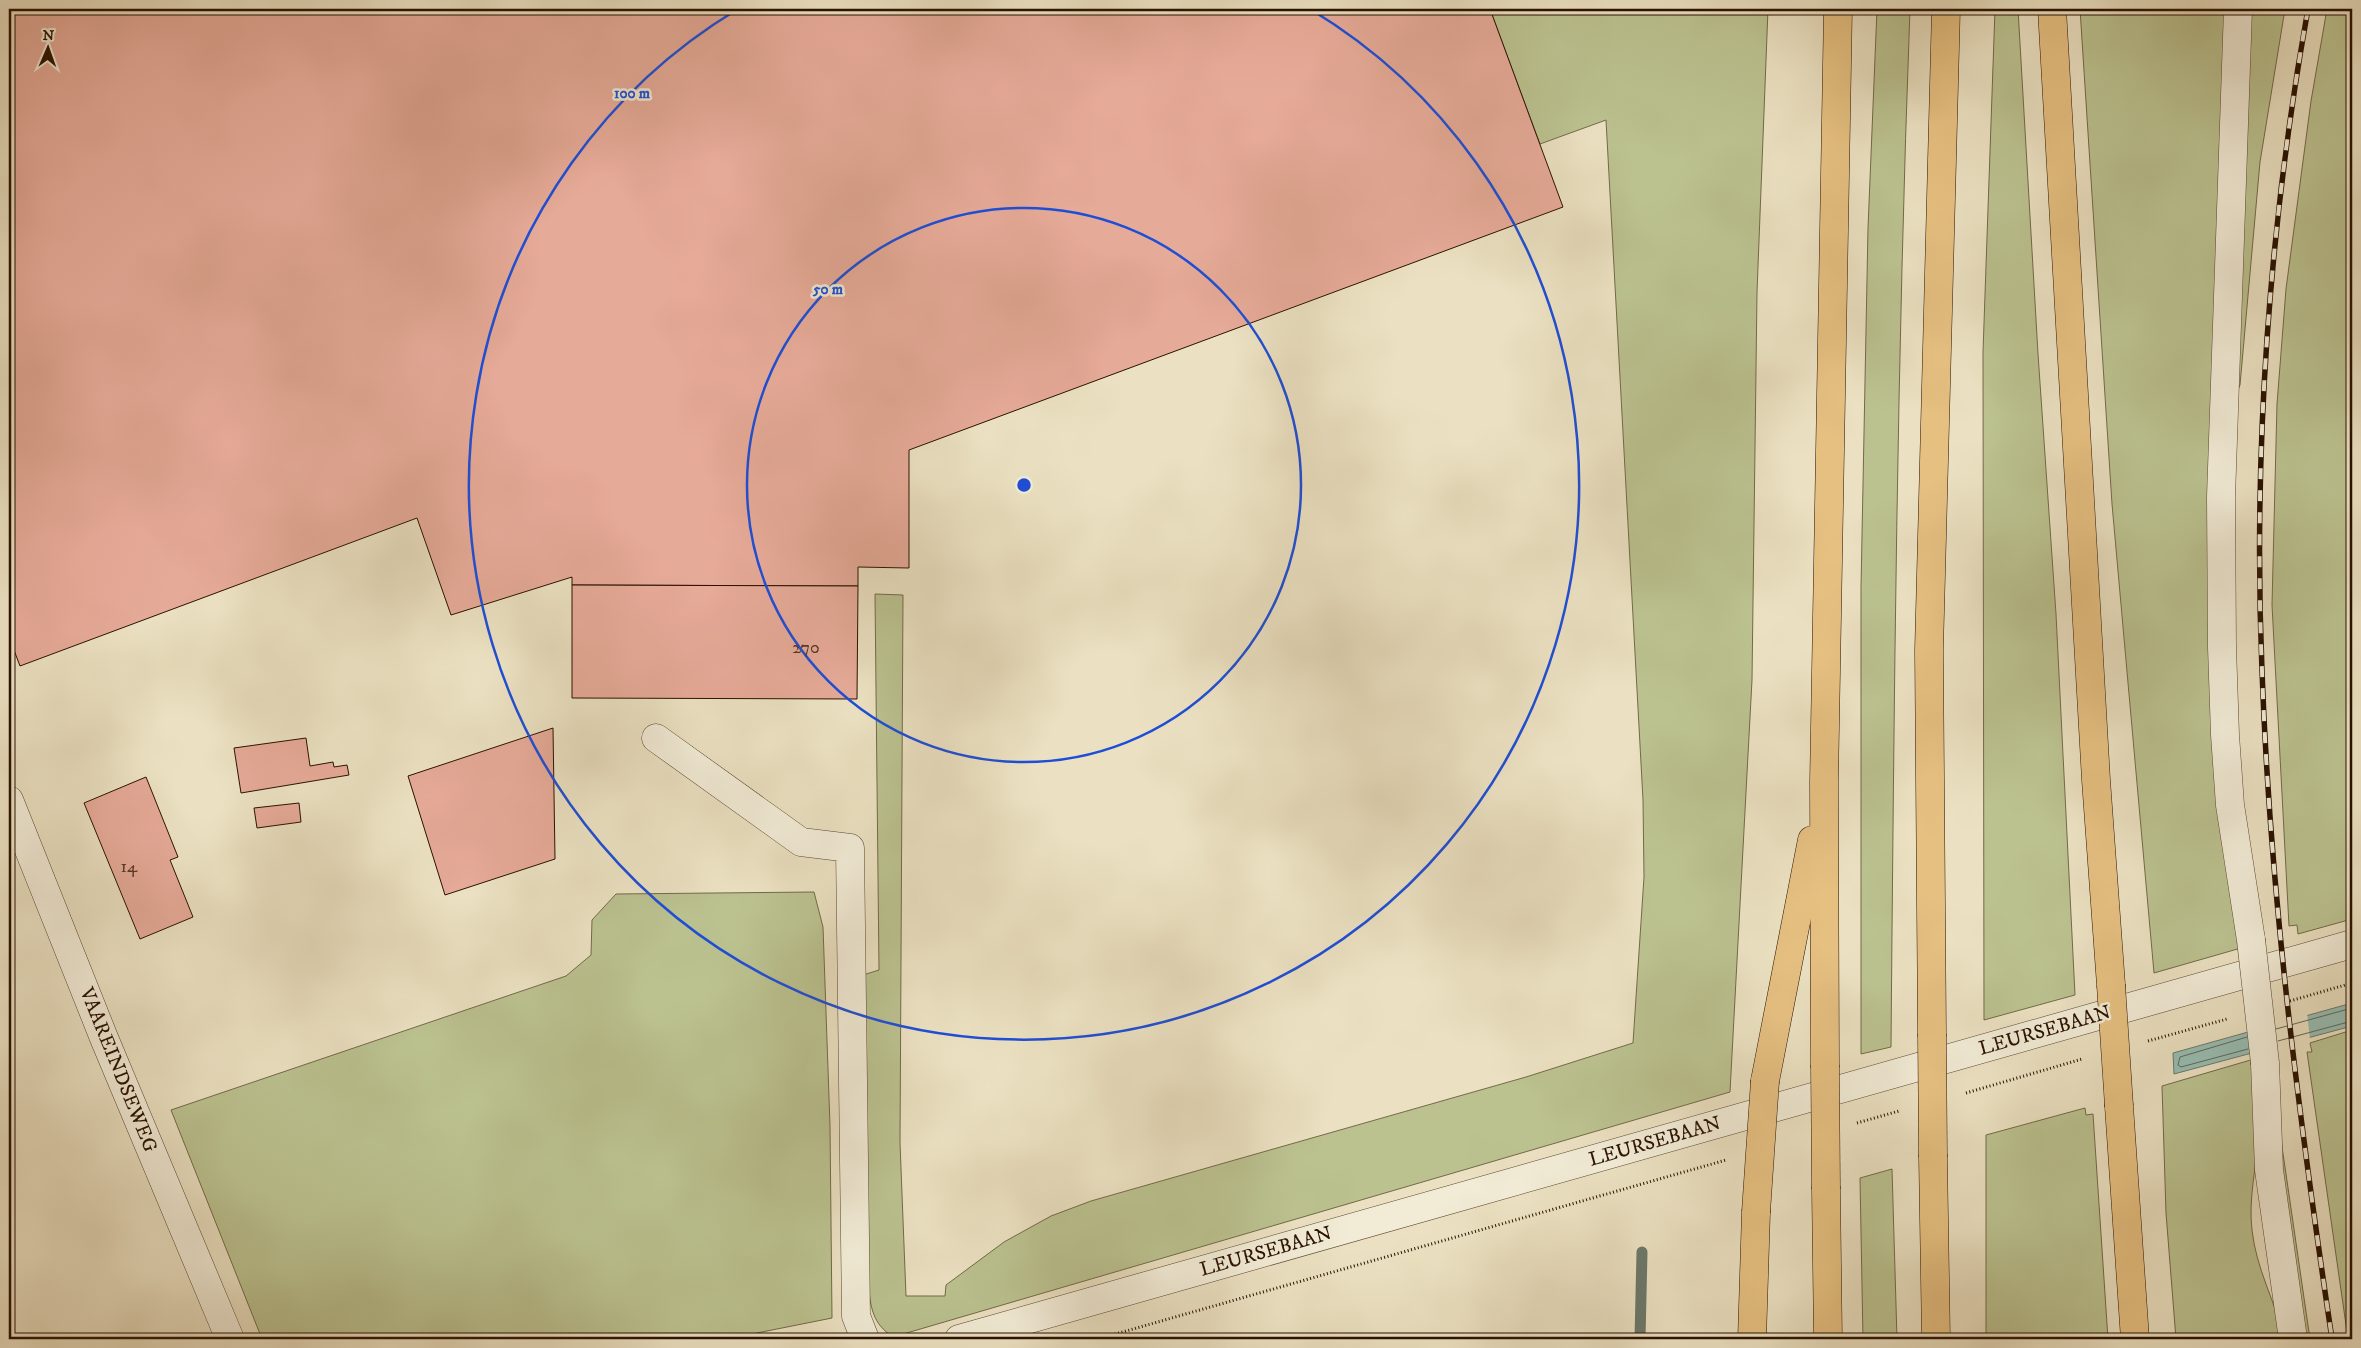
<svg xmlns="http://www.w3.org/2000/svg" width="2361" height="1348" font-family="'IM FELL DW Pica',serif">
<rect width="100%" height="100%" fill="#ebe1c2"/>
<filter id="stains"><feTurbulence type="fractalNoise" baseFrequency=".004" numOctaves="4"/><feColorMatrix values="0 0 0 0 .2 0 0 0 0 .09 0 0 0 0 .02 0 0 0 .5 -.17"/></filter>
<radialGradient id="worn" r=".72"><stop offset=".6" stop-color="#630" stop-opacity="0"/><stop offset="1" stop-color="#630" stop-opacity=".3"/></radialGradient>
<!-- green -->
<g fill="#bbc290" stroke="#726a48">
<path d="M1490,9h278l-11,283 -5,388 -22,412 -837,245c-21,-14 -22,-29 -25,-53l-5,-309 16,-5 -4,-376 28,1 -3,548 6,153h39l1,-11 58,-43 47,-26 40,-15 435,-124 107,-34 11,-166 -1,-77 -37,-680 -66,24z"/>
<path d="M1877,9h33c-13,346 -16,691 -19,1038l-30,7v-466l7,-360z"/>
<path d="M1995,9h23l20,345 18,260 19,381 -91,25 -1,-668z"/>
<path d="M2080,9h151l-15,394 25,545 -87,25 -42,-469z"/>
<path d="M2246,9h39l-25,153 -20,223 -8,19z"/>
<path d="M2327,9h25v910l-54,15 -1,-9 -8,1 -17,-321 5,-201 9,-115 25,-188z"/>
<path d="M814,892l9,35 7,199 2,192 -105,21h-465l-91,-229 395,-134 25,-21 1,-35 24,-26z"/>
<path d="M2352,1030v309h-4l-41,-287h5l-2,-9z"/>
<path d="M2254,1059c1,25 5,51 4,76 -1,32 -10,63 -6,95 4,38 23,72 33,109h-109l-10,-126 -4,-127z"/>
<path d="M2085,1108l1,7 7,-1 15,225h-122v-204z"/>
<path d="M2279,1126l31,213h-10l-13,-81z"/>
<path d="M1892,1169l5,170h-34l-3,-161z"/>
</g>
<!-- water -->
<path fill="#98beb4" stroke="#6c796c" d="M2352,1003v23l-178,48 -1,-21z"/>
<!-- pier -->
<path fill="#ebe1c2" d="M2307,1013l3,26 -57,16 -3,-26z"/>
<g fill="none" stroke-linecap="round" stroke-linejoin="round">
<!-- shore -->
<g stroke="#60685a" stroke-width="1">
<path d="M2276,1029l76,-21"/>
<path d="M2247,1037l-67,20 -2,8 3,2 67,-18"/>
<path d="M2278,1041l74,-20"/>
</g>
<!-- stream -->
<path stroke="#6c796c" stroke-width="11" d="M1640,1339l2,-87"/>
</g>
<!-- building -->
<g fill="#e6aa98" stroke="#291100">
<path d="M9,9h1481l73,198 -654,243v118l-51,-1v19l-286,-1v-8l-121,38 -34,-97 -397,148 -11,-29z"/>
<path d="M572,585l286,1 -1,113 -285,-1z"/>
<path d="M553,728l2,131 -110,36 -37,-119z"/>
<path d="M306,738l4,28 23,-4 1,5 13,-2 2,10 -108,18 -7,-45z"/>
<path d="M146,777l32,80 -8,3 23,57 -53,22 -56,-136z"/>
<path d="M299,803l2,19 -44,6 -3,-20z"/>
</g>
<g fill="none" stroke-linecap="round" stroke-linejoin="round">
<defs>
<g id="minor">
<path d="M2238,9l-17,488 1,150 3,88 5,70 21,135"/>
<path d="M656,738l145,104 49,6 6,468 9,23"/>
<path d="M9,800l95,238 126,301"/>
<path d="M2265,1063l4,107 24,169"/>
<path d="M959,1339l1393,-395"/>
</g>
<g id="highway">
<path d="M2052,9l44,771 15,205"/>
<path d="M1932,1034l-3,-384 17,-641"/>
<path d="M1825,1065l-1,-283 14,-773"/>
<path d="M1765,1081l47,-241"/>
<path d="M2119,1106l16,233"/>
<path d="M1933,1157l3,182"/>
<path d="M1826,1189l2,150"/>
<path d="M1752,1339l4,-127"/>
</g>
</defs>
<!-- minor casing -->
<use href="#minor" stroke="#5a4530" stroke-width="29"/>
<!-- highway casing -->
<use href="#highway" stroke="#291100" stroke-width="29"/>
<!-- path -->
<g stroke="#291100" stroke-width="3" stroke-dasharray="1 2.5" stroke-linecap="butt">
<path d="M2290,1001l62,-18"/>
<path d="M2148,1041l79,-22"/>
<path d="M1966,1093l116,-34"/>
<path d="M1857,1123l42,-12"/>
<path d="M1098,1339l628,-179"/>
</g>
<!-- minor -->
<use href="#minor" stroke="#f2ecd7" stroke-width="28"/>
<!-- highway -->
<use href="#highway" stroke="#e6c081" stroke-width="28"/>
<defs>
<path id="rail" d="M2308,9c-39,216 -55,443 -46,662 8,224 37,447 70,668"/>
</defs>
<!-- rail casing -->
<use href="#rail" stroke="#291100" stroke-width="5.5"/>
<!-- rail -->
<use href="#rail" stroke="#f2ecd7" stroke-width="4" stroke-dasharray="11" stroke-linecap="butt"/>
<defs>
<path id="minor-bridge" d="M2251,940l14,123"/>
<g id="highway-bridge">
<path d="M2111,985l8,121"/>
<path d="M1932,1034l1,123"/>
<path d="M1825,1065l1,124"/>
<path d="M1756,1212l9,-131"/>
</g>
</defs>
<!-- minor-bridge casing -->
<use href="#minor-bridge" stroke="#5a4530" stroke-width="29" stroke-linecap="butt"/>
<!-- highway-bridge casing -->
<use href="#highway-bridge" stroke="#291100" stroke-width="29" stroke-linecap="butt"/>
<!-- minor-bridge -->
<use href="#minor-bridge" stroke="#f2ecd7" stroke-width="28"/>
<!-- highway-bridge -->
<use href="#highway-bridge" stroke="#e6c081" stroke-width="28"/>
</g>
<!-- distance rings -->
<g fill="none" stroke="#1d4ed8" stroke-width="2.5">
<circle cx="1024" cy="485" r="277"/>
<path d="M1310 9A555 555 0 1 1 738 9"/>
</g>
<g text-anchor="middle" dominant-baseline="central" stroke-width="5" stroke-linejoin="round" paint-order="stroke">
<!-- number labels -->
<g font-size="18" fill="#583726">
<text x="806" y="648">270</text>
<text x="129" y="867">14</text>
</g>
<!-- street labels -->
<g font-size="20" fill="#291100" stroke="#f2ecd7">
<text transform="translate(2045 1031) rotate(-16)">LEURSEBAAN</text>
<text transform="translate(118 1070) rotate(68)">VAAREINDSEWEG</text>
<text transform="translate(1655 1142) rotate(-16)">LEURSEBAAN</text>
<text transform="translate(1266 1252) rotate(-16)">LEURSEBAAN</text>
</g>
</g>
<circle cx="1024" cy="485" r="8" fill="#1d4ed8" stroke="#f2ecd7" stroke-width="2.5"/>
<g font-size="15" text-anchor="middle" font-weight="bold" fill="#1d4ed8" stroke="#f2ecd7" stroke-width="5" stroke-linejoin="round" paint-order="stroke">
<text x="632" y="98">100 m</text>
<text x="828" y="294">50 m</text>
</g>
<!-- margin -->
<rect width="2361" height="1348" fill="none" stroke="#ebe1c2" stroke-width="30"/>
<rect x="10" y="10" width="2341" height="1328" fill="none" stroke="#291100" stroke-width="2.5"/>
<rect x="15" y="15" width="2331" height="1318" fill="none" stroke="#291100"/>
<!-- north arrow -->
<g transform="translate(48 48) rotate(2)" stroke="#f2ecd7" stroke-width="4" paint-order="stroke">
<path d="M0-4L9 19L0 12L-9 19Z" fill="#291100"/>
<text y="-8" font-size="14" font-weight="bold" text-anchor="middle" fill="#291100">N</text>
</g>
<rect width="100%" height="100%" filter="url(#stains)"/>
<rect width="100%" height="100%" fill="url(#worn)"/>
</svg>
